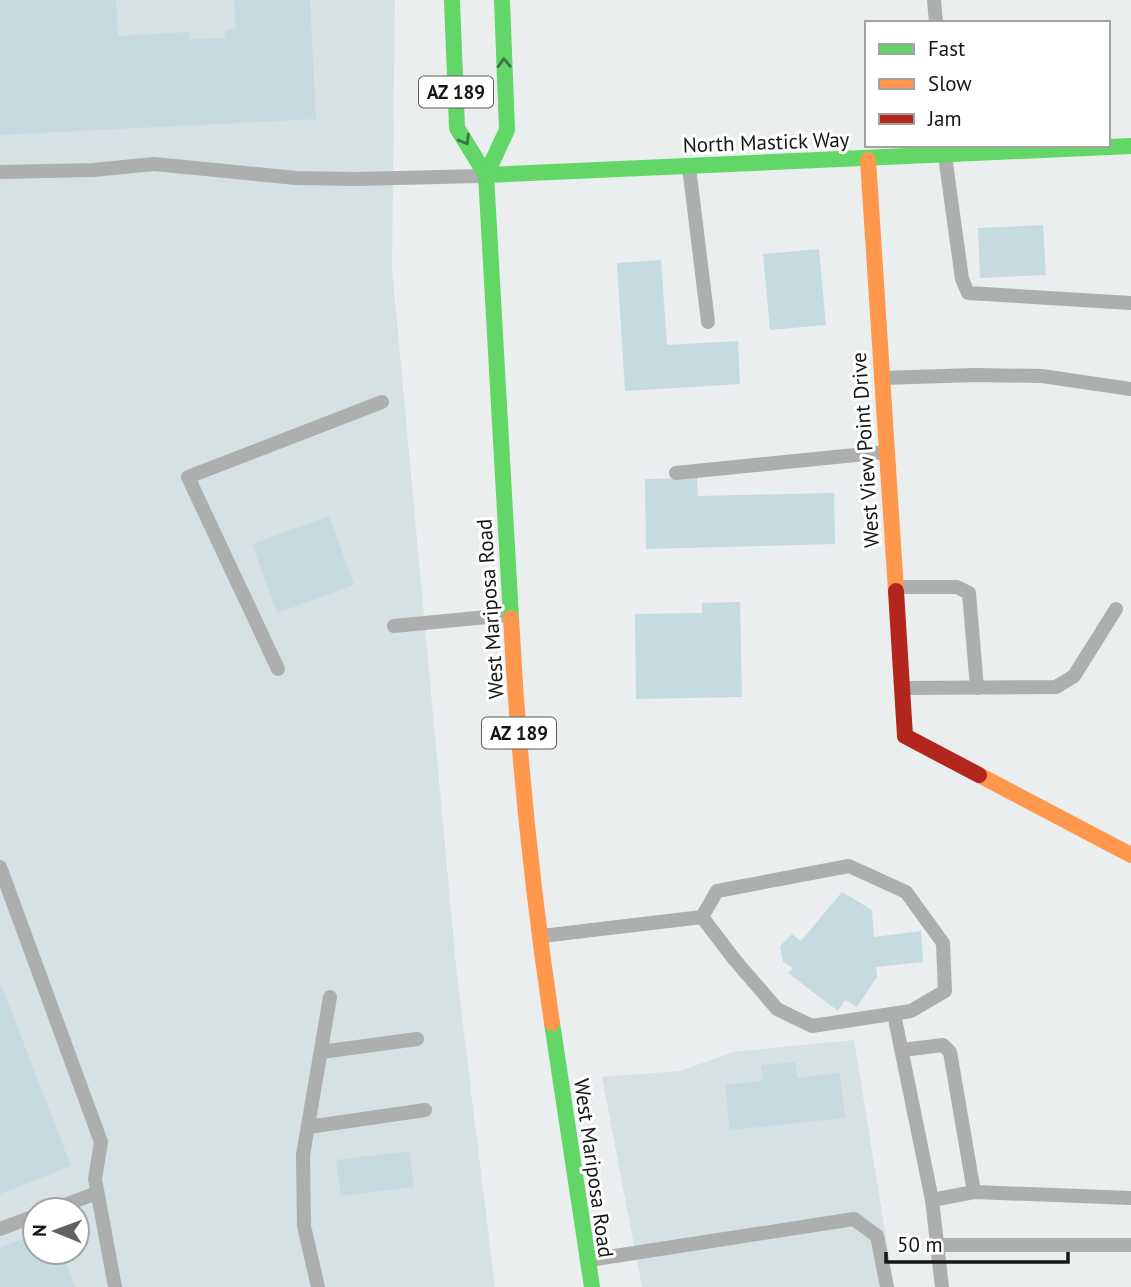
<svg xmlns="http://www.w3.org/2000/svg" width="1131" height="1287" font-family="'PT Sans',sans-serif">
<rect width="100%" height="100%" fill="#eaeeef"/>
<!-- built -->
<g fill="#d6e1e3" fill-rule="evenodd">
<path d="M0,0h395l-3,268 65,708 38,311h-495zM35,1210h42v42h-42z"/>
<path d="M854,1040l40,247h-252l-40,-210 78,-6 53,-19z"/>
</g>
<!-- building -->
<g fill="#c5dbdf">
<path d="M0,0h116l2,36 71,-4v7l37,-1 -1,-9h11l-2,-29h76l6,119 -316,16z"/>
<path d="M1043,225l3,50 -66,3 -2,-50z"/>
<path d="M819,249l7,76 -56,5 -7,-76z"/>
<path d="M661,260l6,85 71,-4 2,43 -115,7 -8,-128z"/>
<path d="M697,478l1,18 136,-3 1,51 -189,5 -1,-70z"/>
<path d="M329,516l25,69 -77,28 -25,-69z"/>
<path d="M740,602l2,95 -106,2 -1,-85 67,-1v-10z"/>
<path d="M842,892l30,18 2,27 47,-6 2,31 -47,5 1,10 -20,30 -12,-7 -7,11 -50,-38 5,-5 -10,-6 -3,-16 12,-12 9,7z"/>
<path d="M0,982l71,184 -71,28z"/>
<path d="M795,1062l2,16 43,-5 5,45 -115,12 -5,-45 38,-4 -2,-16z"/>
<path d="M410,1151l4,36 -73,9 -5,-36z"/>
<path d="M35,1234v18h26l14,35h-75v-39z"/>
</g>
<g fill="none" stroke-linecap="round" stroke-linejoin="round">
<!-- lane -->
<g stroke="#adaeae" stroke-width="14">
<path d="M934,0l2,23"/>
<path d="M945,156l17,123 6,14 163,10"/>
<path d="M689,167l19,155"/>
<path d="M0,172l93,-2 61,-6 142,14 60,1 125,-3"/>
<path d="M882,378l93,-3 67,1 89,13"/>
<path d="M676,473l209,-21"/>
<path d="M895,587h62l12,6 8,95"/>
<path d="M394,626l113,-11"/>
<path d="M278,669l-90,-192 194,-75"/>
<path d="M903,688l153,-1 18,-11 42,-67"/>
<path d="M0,867l101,275 -6,37 20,108"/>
<path d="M542,936l160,-19 32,42 43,50 35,17 99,-15 34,-20 -2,-48 -37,-51 -57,-26 -132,25 -15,26"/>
<path d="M894,1014l38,186 10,87"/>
<path d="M902,1050l41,-5 7,7 24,140"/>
<path d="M321,1052l96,-13"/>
<path d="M308,1127l117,-17"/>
<path d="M932,1200l42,-8 157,6"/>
<path d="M51,1210l46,-17"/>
<path d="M0,1229l35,-13"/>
<path d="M937,1245h194"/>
<path d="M589,1260l265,-41 23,17 10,51"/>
<path d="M318,1287l-14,-61 -1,-71 27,-158"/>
</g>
<!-- fast -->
<g stroke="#63d668" stroke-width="16">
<path d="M452,0l5,128 29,47 25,443"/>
<path d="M486,175l645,-29"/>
<path d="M486,175l21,-45 -5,-130"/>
<path d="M552,1023l40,264"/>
</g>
<!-- slow -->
<g stroke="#ff974d" stroke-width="16">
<path d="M868,160l28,431"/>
<path d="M511,618c7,135 21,271 41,405"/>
<path d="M979,775l152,80"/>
</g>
<!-- jam -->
<path stroke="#b3261e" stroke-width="16" d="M896,591l9,145 74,39"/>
</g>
<!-- one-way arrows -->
<defs><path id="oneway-chevron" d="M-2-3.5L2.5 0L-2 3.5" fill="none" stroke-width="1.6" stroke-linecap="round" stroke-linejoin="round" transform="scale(1.75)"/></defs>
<g stroke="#3c7640">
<use href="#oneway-chevron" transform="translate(504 63) rotate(-92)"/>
<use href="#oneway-chevron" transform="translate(465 140) rotate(59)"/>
</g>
<g text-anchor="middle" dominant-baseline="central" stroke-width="6" stroke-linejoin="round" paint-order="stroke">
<!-- shield labels -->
<g fill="#fff" stroke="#5b5d5d" stroke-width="2">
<rect x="419" y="76.5" width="74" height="31" rx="5"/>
<rect x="482" y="717.5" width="74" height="31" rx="5"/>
</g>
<g font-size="19" font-weight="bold" fill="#151717">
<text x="456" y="92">AZ 189</text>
<text x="519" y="733">AZ 189</text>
</g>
<!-- street labels -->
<g font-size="21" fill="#151717" stroke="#fff">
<text transform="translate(766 142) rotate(-2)">North Mastick Way</text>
<text transform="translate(865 450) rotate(-94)">West View Point Drive</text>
<text transform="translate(490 609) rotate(-94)">West Mariposa Road</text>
<text transform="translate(594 1168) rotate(82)">West Mariposa Road</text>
</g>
</g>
<!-- legend -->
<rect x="865" y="21" width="245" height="126" fill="#ffffff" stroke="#a1a2a2" stroke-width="2"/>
<rect x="879" y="44" width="35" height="10" fill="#63d668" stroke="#a1a2a2" stroke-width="2"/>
<text x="928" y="56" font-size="21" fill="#151717">Fast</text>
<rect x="879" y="79" width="35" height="10" fill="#ff974d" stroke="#a1a2a2" stroke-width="2"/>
<text x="928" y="91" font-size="21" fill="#151717">Slow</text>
<rect x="879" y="114" width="35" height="10" fill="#b3261e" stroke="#a1a2a2" stroke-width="2"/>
<text x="928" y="126" font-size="21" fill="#151717">Jam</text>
<!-- north arrow -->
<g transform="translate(56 1231) rotate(271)"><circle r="33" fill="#ffffff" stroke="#a1a2a2" stroke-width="2"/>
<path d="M0-5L12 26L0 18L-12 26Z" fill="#606263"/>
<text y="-10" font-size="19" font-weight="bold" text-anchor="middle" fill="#151717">N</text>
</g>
<!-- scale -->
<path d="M886 1252v10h182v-10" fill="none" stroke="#151717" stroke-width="3.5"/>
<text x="897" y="1252" font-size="21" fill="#151717" stroke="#ffffff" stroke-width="5" paint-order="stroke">50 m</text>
</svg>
